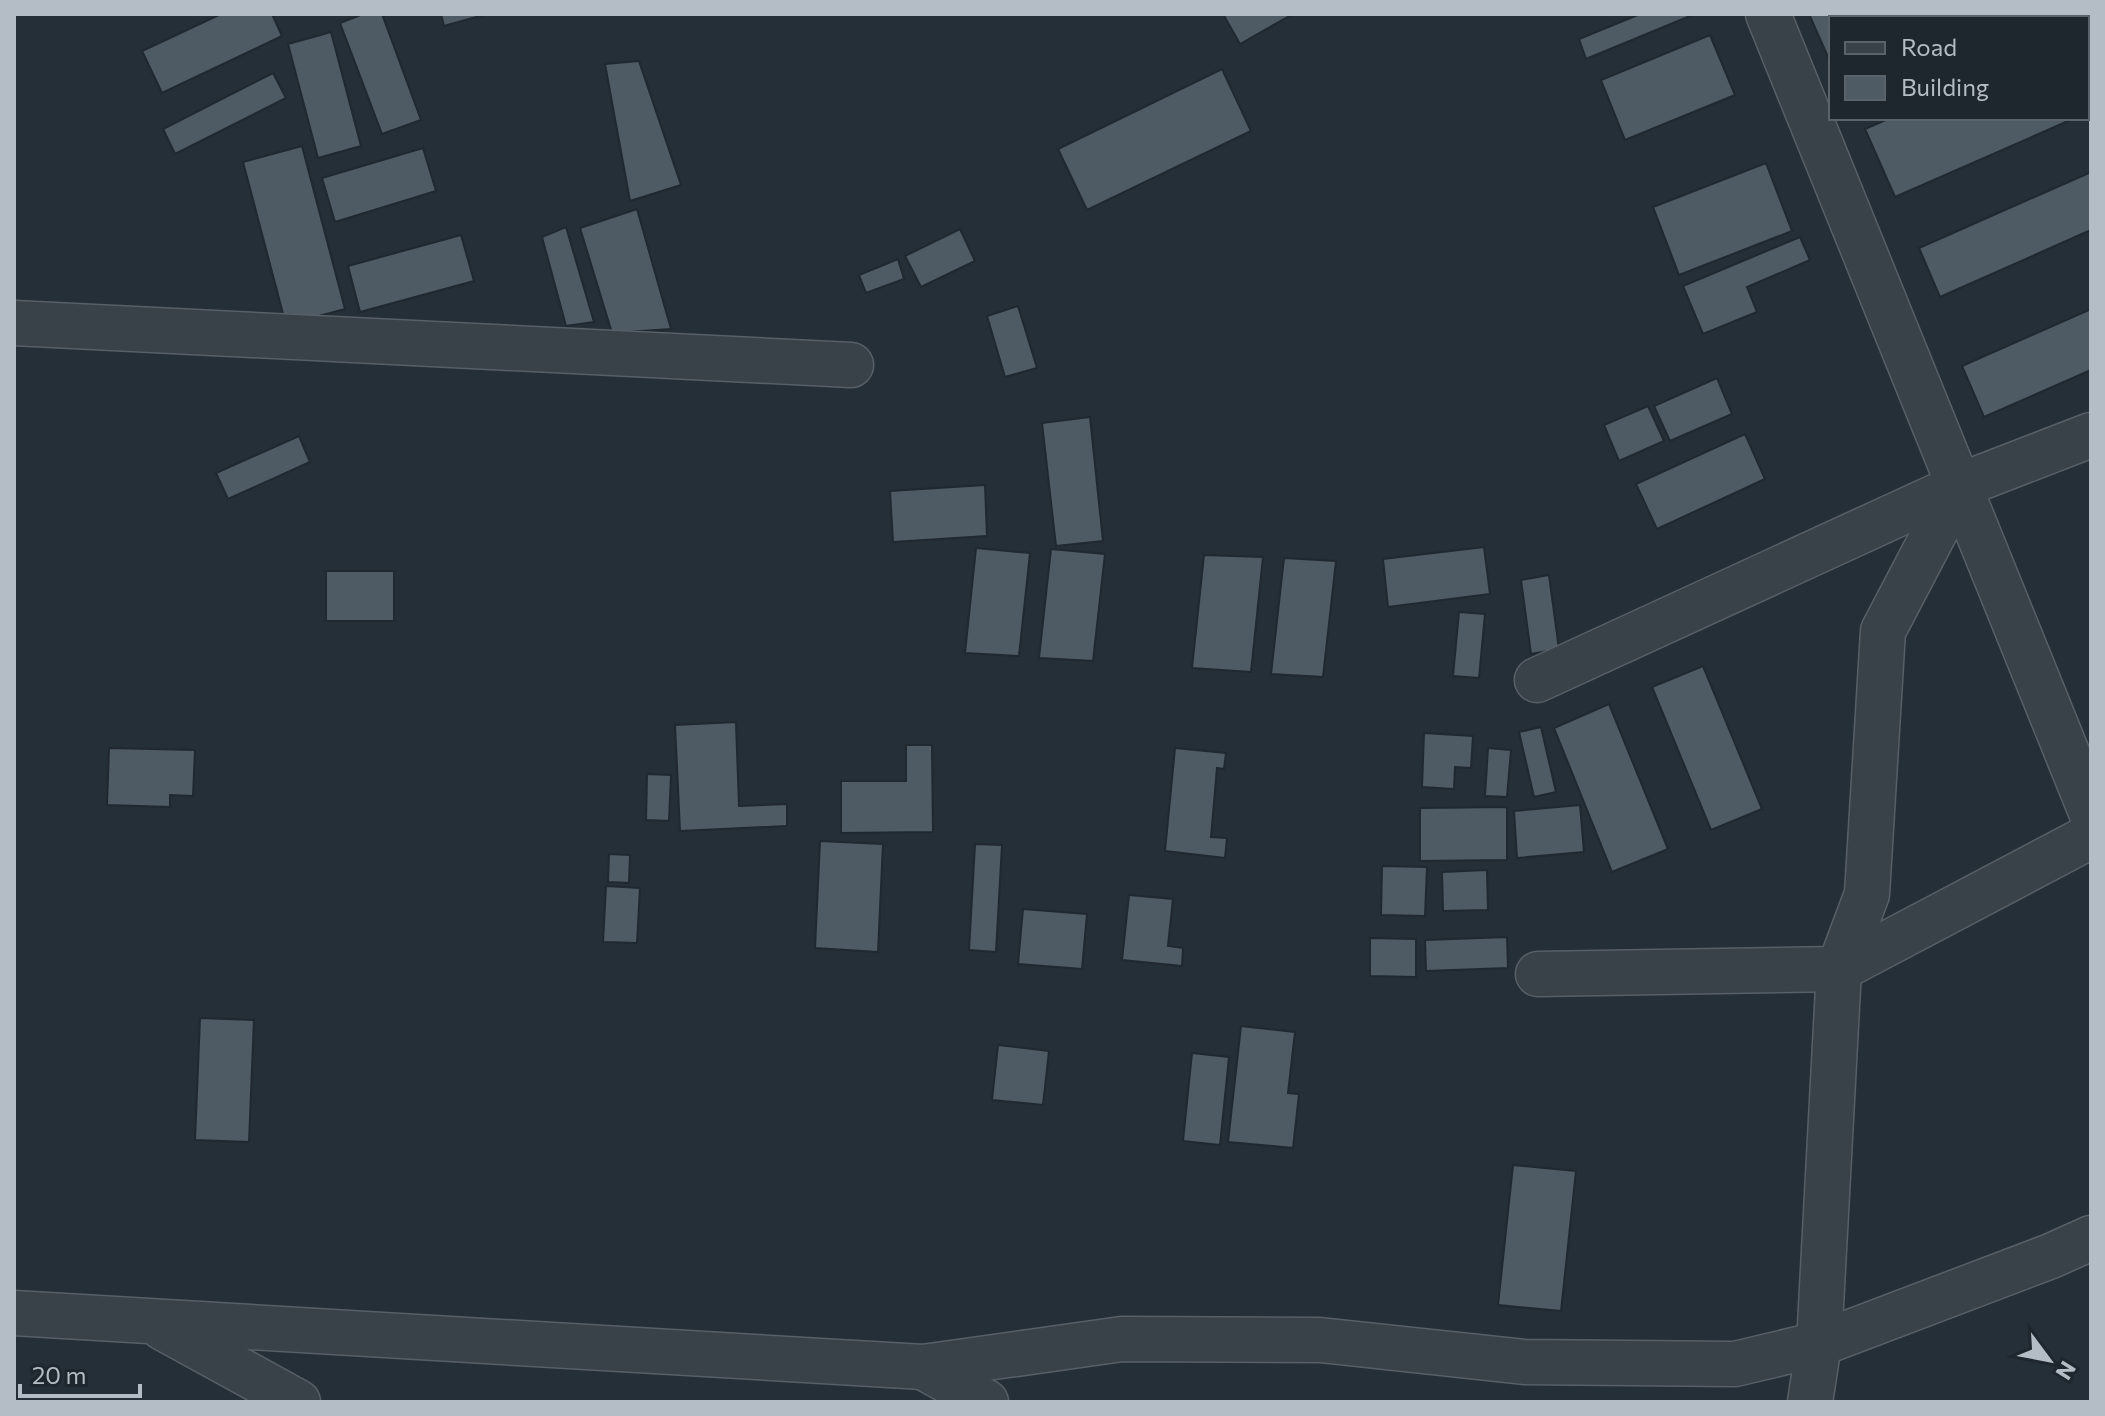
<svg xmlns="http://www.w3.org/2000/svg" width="2105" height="1416" font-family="Commissioner,sans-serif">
<rect width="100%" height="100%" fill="#252f38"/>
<!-- building -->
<g fill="#4e5a64" stroke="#202830" stroke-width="2">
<path d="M221,14h51l10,22 -120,57 -20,-42z"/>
<path d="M363,14h19l39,106 -39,14 -42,-111z"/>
<path d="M441,14h46l-43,12z"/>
<path d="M1223,14h70l-53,30z"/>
<path d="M1640,14h55l-109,45 -7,-20z"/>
<path d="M1809,14h179l-9,4h-148v46z"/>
<path d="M2091,30v81l-4,2v-81z"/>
<path d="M331,32l30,114 -43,12 -30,-114z"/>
<path d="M1710,35l25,60 -110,45 -24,-60z"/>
<path d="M639,61l42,124 -51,16 -25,-137z"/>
<path d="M1222,69l29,62 -164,79 -29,-61z"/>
<path d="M273,73l13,25 -111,56 -12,-25z"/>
<path d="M1890,118h185l-180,79 -30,-68z"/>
<path d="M302,146l43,163 -59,16 -43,-163z"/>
<path d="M423,148l13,43 -101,31 -13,-44z"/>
<path d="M1766,163l26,68 -113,44 -26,-68z"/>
<path d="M2091,172v58l-151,67 -21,-49z"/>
<path d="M637,209l34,120 -59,4 -32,-105z"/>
<path d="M566,227l28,95 -28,4 -24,-89z"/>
<path d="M960,229l15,32 -54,26 -16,-31z"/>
<path d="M461,235l13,46 -114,31 -12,-46z"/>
<path d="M1800,237l10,23 -63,27 10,25 -54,22 -20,-48z"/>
<path d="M898,259l6,20 -38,14 -7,-18z"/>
<path d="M1018,306l19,62 -32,9 -18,-61z"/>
<path d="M2091,309v61l-107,47 -22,-51z"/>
<path d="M1717,378l15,36 -62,27 -16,-35z"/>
<path d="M1648,406l16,35 -45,20 -15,-36z"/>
<path d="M1090,417l13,124 -47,5 -14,-123z"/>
<path d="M1745,434l20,45 -108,50 -21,-45z"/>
<path d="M299,436l11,26 -82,37 -12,-26z"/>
<path d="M985,485l2,51 -94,6 -3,-51z"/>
<path d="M1484,547l6,47 -102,13 -5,-48z"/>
<path d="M976,548l54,5 -11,103 -54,-3z"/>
<path d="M1051,549l54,5 -12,107 -54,-3z"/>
<path d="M1204,555l59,2 -12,115 -59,-4z"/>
<path d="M1284,558l52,3 -13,116 -52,-3z"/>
<rect x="326" y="571" width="68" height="50"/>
<path d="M1549,575l10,74 -28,5 -10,-74z"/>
<path d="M1459,612l26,2 -6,64 -26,-2z"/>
<path d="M1703,666l59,143 -51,21 -59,-143z"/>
<path d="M1609,704l59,145 -56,23 -58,-144z"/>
<path d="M736,722l3,84 48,-2v22l-107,5 -5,-106z"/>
<path d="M1541,727l15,65 -22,5 -15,-65z"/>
<path d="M1424,733l49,3 -2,32 -16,-1 -1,22 -32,-2z"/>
<path d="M906,745h26l1,87 -92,1v-52h65z"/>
<path d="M109,748l86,2 -2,46 -23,-1v12l-63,-2z"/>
<path d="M1175,748l51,5 -2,16 -7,-1 -6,69 16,1 -2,20 -60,-7z"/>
<path d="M1488,748l23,2 -4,47 -22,-1z"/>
<path d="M647,774l24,1 -2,46 -23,-1z"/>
<path d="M1580,805l4,47 -67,6 -3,-47z"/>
<path d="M1507,807v53l-87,1v-53z"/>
<path d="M820,841l63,3 -5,108 -63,-4z"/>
<path d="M975,844l27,1 -6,107 -27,-2z"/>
<path d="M609,854l21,1 -1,28 -21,-1z"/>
<path d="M1382,866l45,1 -2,49 -44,-1z"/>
<path d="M1487,870l1,40 -45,1 -1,-39z"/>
<path d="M606,886l34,2 -3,55 -34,-1z"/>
<path d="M1129,895l44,4 -5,47 15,2 -1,18 -60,-6z"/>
<path d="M1023,909l64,5 -5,55 -64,-5z"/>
<path d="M1507,937l1,31 -82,3 -1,-31z"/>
<path d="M1370,938l46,1v38l-46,-1z"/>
<path d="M200,1018l54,2 -5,122 -54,-2z"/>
<path d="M1241,1026l54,6 -7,61 11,1 -6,54 -65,-6z"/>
<path d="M998,1045l51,6 -6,54 -51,-5z"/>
<path d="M1192,1053l37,4 -9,88 -37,-4z"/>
<path d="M1513,1165l63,6 -15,140 -63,-6z"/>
</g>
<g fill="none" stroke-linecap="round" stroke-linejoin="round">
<defs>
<g id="minor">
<path d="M1768,14l323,798"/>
<path d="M14,323l837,42"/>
<path d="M1537,680l422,-194 132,-51"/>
<path d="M1538,974l301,-5 252,-133"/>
<path d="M14,1313l909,54 199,-28 198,1 204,22 211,2 84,-20 232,-88 40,-18"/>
<path d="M163,1328l135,74"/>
<path d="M923,1367l63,35"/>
<path d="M1810,1402l9,-58 20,-375 28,-75 16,-263 76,-145"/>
</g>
</defs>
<!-- minor casing -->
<use href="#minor" stroke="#575f67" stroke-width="47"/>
<!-- minor -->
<use href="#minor" stroke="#394149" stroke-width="44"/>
</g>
<!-- border -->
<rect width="2105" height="1416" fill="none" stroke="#b4bcc5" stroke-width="32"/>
<!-- legend -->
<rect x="1829" y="16" width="260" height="104" fill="#1e262e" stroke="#5a626a" stroke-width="2"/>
<rect x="1845" y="42" width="40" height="12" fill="#394149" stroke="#5a626a" stroke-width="2"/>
<text x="1901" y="56" font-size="24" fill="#b4bcc5">Road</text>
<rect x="1845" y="76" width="40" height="24" fill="#4e5a64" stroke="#5a626a" stroke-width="2"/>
<text x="1901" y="96" font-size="24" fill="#b4bcc5">Building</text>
<!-- north arrow -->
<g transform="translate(2049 1360) rotate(122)" stroke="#1e262e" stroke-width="6" paint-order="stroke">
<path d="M0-6L14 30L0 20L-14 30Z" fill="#b4bcc5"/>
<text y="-12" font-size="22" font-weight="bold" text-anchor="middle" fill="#b4bcc5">N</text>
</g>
<!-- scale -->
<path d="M20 1384v12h120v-12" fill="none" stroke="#b4bcc5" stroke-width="4"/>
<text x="32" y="1384" font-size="24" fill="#b4bcc5" stroke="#1e262e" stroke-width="6" paint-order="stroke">20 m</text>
</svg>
